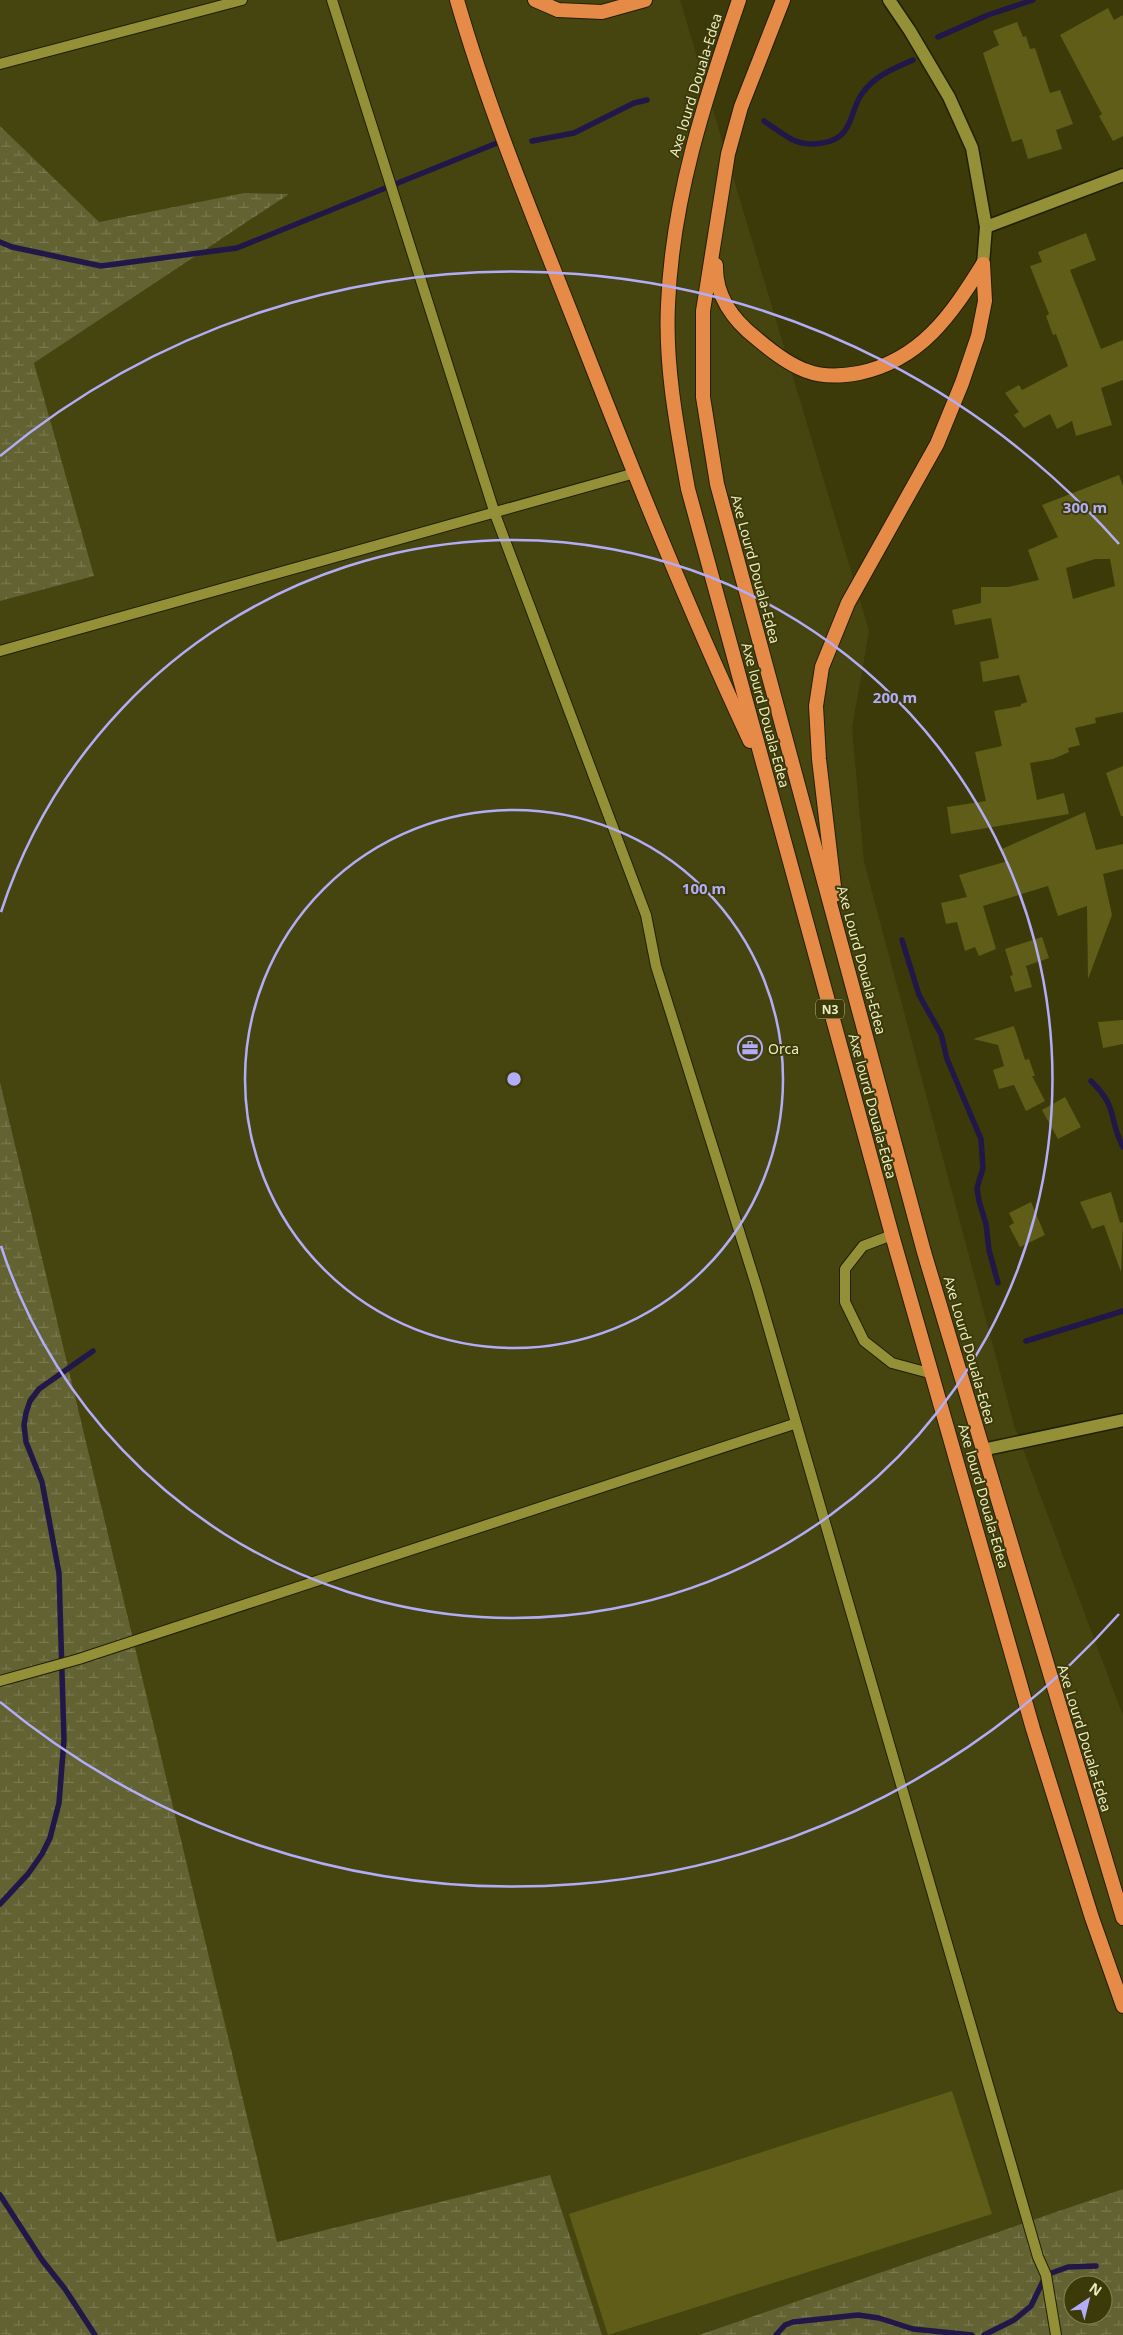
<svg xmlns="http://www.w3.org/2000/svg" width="1123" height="2335" font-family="'Noto Sans',sans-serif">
<defs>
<pattern id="wetland-marsh" width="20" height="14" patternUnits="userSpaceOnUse" patternTransform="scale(1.25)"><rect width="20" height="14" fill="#636233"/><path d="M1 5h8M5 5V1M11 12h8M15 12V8" fill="none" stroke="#7a794f"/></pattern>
</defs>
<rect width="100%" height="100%" fill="#3c3a09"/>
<!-- built -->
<path fill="#47450f" d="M0,0h680l189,631 -17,97 12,134 150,563 109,291v473l-424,146h-97l-53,-160 -272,68 -277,-1161v-481l94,-25 -60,-213 254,-169 -44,-1 -146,29 -98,-96z"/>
<!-- wetland -->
<g fill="url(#wetland-marsh)" fill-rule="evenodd">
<path d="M0,126l99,96 145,-29 45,1 -255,169 60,213 -94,25z"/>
<path d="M0,1082l277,1160 273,-67 52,160h-602z"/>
<path d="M1123,2189v146h-424zM1073,2285h30v30h-30z"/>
</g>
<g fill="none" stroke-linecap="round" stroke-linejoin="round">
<!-- stream -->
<g stroke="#211749" stroke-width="5.5">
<path d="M938,37l50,-22 45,-15"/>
<path d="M764,121c9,6 19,14 29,19 15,7 44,5 53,-11 8,-12 8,-27 18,-38 12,-16 31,-23 49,-31"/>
<path d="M532,141l42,-8 60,-30 13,-3"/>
<path d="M0,242l12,5 89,19 136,-18 260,-105"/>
<path d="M902,940l17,55 22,39 6,25 34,80 2,29 -6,20 2,13 7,23 3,26 9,33"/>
<path d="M1091,1081c28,27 17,38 32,66"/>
<path d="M1026,1341l97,-30"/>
<path d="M0,1904l28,-30 14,-20 8,-16 9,-35 5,-63 -5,-167 -17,-91 -16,-40 -2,-17 2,-12 4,-12 9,-12 54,-38"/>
<path d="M0,2195l42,65 23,29 30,46"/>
<path d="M776,2335l9,-10 8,-3 65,-7 21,3 34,11 59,6"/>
<path d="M984,2335l30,-15 17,-14 15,-31 22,-8 28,-1"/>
</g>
</g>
<!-- building -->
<g fill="#5f5d17" fill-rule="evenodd">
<path d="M1108,8l6,12 9,-5v121l-10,5 -14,-25 3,-2 -6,-11 -36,-68z"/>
<path d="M1017,22l6,15 3,-1 4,13 5,-1 15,45 10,-3 13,34 -17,6 6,19 -34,10 -6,-20 -10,3 -29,-89 16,-8 -6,-14z"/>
<path d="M1086,233l10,27 -26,10 31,79 22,-9v40l-22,8 11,37 -36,11 -4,-15 -15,8 -7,-15 -26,14 -10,-13 5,-3 -14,-19 14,-8 3,5 46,-24 -12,-32 -3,1 -7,-19 3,-2 -19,-48 12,-4 -4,-10z"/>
<path d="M1119,475l4,11v226l-28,6 1,5 -21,5 5,17 -12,3 1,4 -16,7 -23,4 7,37 27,-7 5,21 -118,20 -4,-27 39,-6 -11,-49 27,-6 -8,-35 27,-5v-2l6,-2 -8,-27 -36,7 -3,-20 19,-4 -8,-40 -36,7 -3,-15 29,-7v-16h27l31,-7 -11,-30 30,-13 -16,-32zM1095,559h15l5,27 -42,13 -7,-31z"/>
<path d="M1123,766v50h-2l-15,-43z"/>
<path d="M1085,812l11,38 27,-6v25l-20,5 9,41 -24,64 -1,-73 -29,10 -10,-30 -65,20 13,43 -17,7 -4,-9 -10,4 -8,-29 -11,2 -5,-21 26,-6 -8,-22 49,-14 -6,-12z"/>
<path d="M1042,937l7,21 -23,8 6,21 -17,5 -5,-16 3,-1 -8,-26z"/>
<path d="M1123,1020v24l-20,4 -5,-26z"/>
<path d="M1014,1026l11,34 4,-1 6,17h-3l13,25 -19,10 -12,-26 -15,4 -6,-19 11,-4 -6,-21 -25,-6z"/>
<path d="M1065,1097l16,30 -23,12 -16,-29z"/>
<path d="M1111,1192l9,31 3,-1 -2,50 -17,-47 -12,4 -12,-27z"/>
<path d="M1031,1202l14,33 -25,12 -11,-21 5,-3 -5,-10z"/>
<path d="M952,2091l40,123 -384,121 -39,-121z"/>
</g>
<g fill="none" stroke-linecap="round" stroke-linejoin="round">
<defs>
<g id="service">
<path d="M332,0l163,514 151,401 10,51 101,322 281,969 8,18 10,60"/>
<path d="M0,64l242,-64"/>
<path d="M0,651l635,-178"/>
<path d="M892,1235l-29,11 -18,23v33l19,39 28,22 41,11"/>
<path d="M0,1681l79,-22 715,-235"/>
</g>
<g id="minor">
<path d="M986,227l137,-52"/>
<path d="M982,1450l141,-30"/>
</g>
<path id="secondary" d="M889,0l21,31 39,66 23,51 14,79 -3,37"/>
<g id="trunk">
<path d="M457,0c32,111 76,216 118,323 55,141 111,281 175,418"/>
<path d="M535,0l23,10 44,2 43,-12"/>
<path d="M739,0c-34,99 -67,199 -71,305 -3,61 9,123 20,184l204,746 141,494 59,189 31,88"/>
<path d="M783,0l-42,107 -13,47 -25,157v86l14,87 207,768 199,666"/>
<path d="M716,265c-1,30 17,55 40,73 14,12 33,27 51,33 15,6 36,5 52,2 62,-13 92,-58 124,-109"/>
<path d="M835,895l-16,-136 -3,-53 6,-39 26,-64 89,-159 25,-61 16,-47 7,-35 -2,-37"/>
</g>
</defs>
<!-- service casing -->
<use href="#service" stroke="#212005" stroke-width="12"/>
<!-- minor casing -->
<use href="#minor" stroke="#212005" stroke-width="15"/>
<!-- secondary casing -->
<use href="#secondary" stroke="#212005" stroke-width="15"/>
<!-- trunk casing -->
<use href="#trunk" stroke="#212005" stroke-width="16"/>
<!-- service -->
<use href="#service" stroke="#939038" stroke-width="10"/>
<!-- minor -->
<use href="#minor" stroke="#939038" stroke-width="12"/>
<!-- secondary -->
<use href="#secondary" stroke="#939038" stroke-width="12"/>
<!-- trunk -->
<use href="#trunk" stroke="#e68a48" stroke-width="14"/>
</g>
<!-- distance rings -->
<g fill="none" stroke="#b3adf9" stroke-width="2.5">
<circle cx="514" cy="1079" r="269"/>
<path d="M1 912A539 539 0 1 1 1 1246"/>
<path d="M1119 1614A808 808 0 0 1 0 1702M0 456A808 808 0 0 1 1119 544"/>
</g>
<!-- icons -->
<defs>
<symbol id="office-ring" viewBox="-11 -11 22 22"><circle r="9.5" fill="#3c3a09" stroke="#b3adf9" stroke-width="1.5"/><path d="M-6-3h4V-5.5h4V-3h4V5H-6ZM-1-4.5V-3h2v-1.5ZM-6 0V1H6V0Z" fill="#b3adf9"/></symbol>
</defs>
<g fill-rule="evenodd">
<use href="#office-ring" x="736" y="1034" width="28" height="28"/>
</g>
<g text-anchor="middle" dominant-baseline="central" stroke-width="4" stroke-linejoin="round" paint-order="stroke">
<!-- shield labels -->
<rect fill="#3c3a09" stroke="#b7b78a" stroke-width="1" x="816" y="999.5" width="28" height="19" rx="4"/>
<g font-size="12" font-weight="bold" fill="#ececc2">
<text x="830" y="1009">N3</text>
</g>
<!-- street labels -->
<g font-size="14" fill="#ececc2" stroke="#3c3a09">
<text transform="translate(695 85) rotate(-73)">Axe lourd Douala-Edea</text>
<text transform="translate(756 569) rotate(75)">Axe Lourd Douala-Edea</text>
<text transform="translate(766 715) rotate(75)">Axe lourd Douala-Edea</text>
<text transform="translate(862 960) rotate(75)">Axe Lourd Douala-Edea</text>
<text transform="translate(873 1106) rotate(75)">Axe lourd Douala-Edea</text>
<text transform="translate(970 1350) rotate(74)">Axe Lourd Douala-Edea</text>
<text transform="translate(984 1496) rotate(74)">Axe lourd Douala-Edea</text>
<text transform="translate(1085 1738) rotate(73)">Axe Lourd Douala-Edea</text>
</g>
<!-- poi labels -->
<g font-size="14" fill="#ececc2" stroke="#3c3a09" text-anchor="start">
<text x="768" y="1048">Orca</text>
</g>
</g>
<circle cx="514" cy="1079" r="8" fill="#b3adf9" stroke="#3c3a09" stroke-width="2.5"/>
<g font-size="15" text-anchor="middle" font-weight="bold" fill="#b3adf9" stroke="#3c3a09" stroke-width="4" stroke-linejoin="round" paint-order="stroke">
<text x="1085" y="513">300 m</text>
<text x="895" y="703">200 m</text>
<text x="704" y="894">100 m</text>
</g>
<!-- north arrow -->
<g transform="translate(1088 2300) rotate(35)"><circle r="24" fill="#3c3a09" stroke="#828153"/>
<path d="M0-4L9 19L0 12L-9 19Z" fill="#b3adf9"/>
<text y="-8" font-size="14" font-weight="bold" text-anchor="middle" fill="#ececc2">N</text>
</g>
</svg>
